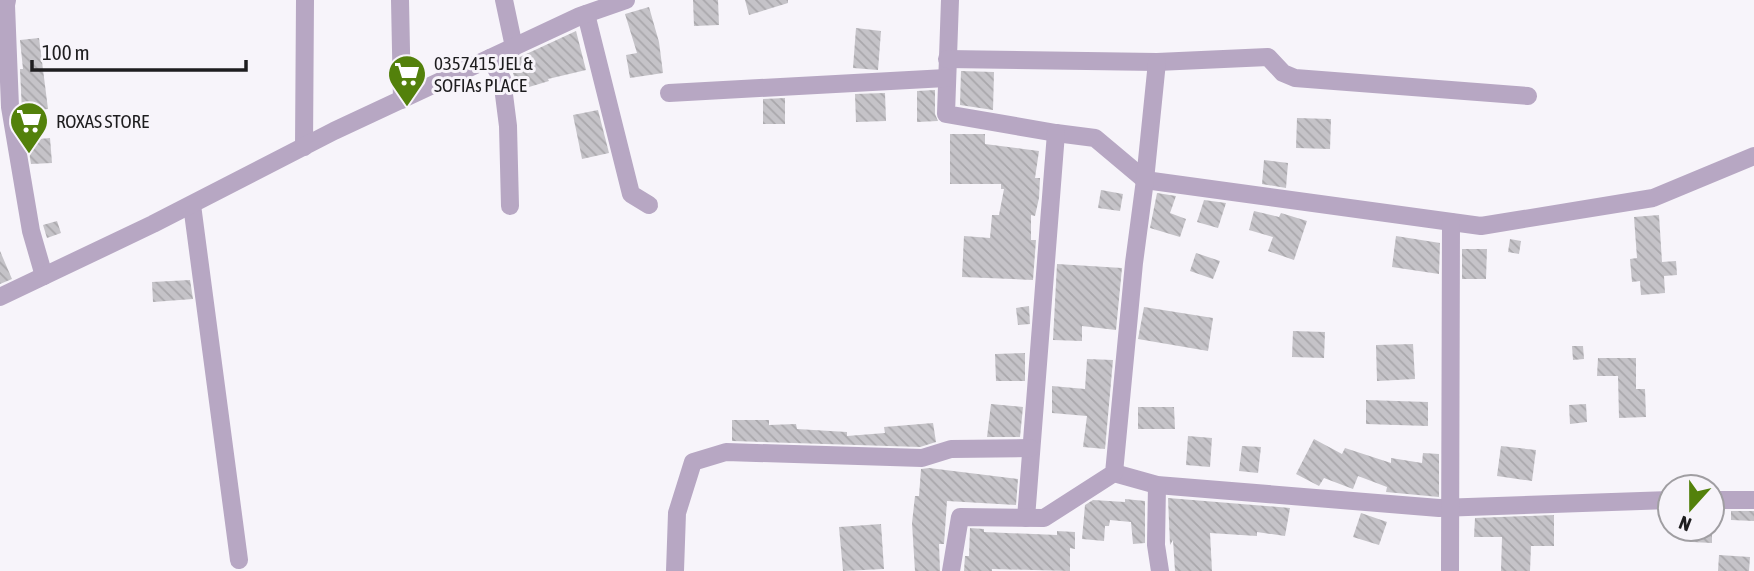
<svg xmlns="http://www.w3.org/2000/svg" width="1754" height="571" font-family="'Asap Condensed',sans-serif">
<defs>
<pattern id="building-back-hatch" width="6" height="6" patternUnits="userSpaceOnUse" patternTransform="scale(1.75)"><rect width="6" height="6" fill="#c5c3c8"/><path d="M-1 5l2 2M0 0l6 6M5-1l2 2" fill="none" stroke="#a9a7ab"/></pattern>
</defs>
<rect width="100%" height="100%" fill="#f7f4fa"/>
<!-- building -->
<g fill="url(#building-back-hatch)">
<path d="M693,0h25l1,25 -25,1z"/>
<path d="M745,0h43v3l-39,12z"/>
<path d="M649,7l10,35 4,31 -33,5 -4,-23 11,-2 -12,-39z"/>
<path d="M856,28l25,3 -3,39 -25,-2z"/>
<path d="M576,31l10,39 -38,9 1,2 -30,9 -10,-28z"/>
<path d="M39,38l9,71 -26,3 -2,-43h3l-3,-29z"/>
<path d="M961,71l33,1 -1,38 -33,-5z"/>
<path d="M935,90v24l3,7 -21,1v-31z"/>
<path d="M885,93l1,28 -30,1 -1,-28z"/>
<path d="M785,98v26h-22v-25z"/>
<path d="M598,110l11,43 -27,6 -9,-44z"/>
<path d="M1297,118l34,1 -1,30 -34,-1z"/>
<path d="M950,134h35v10l54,7 -4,27h5l-1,20 -4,18 -4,-1v25h5l-3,40 -71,-3 2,-41 26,2 2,-23h7l5,-26h-3v-5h-51z"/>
<path d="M50,138l2,25 -21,1 -4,-24z"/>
<path d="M1264,160l24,3 -2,25 -24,-4z"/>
<path d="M1101,190l22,4 -3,17 -22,-3z"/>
<path d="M1157,193l19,3 -6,17 16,6 -6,18 -30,-9z"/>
<path d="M1204,200l22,3 -8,25 -21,-6z"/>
<path d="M1254,211l25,6 2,-4 26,8 -13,39 -26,-9 5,-14 -24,-7z"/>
<path d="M1659,215l3,47 14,-1 1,14 -13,1 1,17 -24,2 -1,-14 -8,1 -2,-23 7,-1 -3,-41z"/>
<path d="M57,221l4,12 -14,5 -4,-13z"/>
<path d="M1396,236l44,7 -1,31 -47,-7z"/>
<path d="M1510,239l11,2 -2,13 -11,-2z"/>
<path d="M1462,249h25l-1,30h-24z"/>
<path d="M0,251l12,28 -12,5z"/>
<path d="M1196,253l24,8 -7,18 -23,-8z"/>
<path d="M1057,264l65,4 -6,62 -34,-4v15l-29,-1z"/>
<path d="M190,280l3,19 -40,3 -1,-20z"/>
<path d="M1029,306l1,18 -12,1 -2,-17z"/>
<path d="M1144,307l69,11 -5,33 -70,-12z"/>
<path d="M1293,331l32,1 -1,26 -32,-1z"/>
<path d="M1413,344l2,35 -38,2 -1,-36z"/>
<path d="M1572,346h11l1,13 -11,1z"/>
<path d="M1025,353v28h-29l-1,-27z"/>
<path d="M1598,358h38v31h9l1,28 -27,1 -1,-42h-21z"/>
<path d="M1087,359l26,1 -8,89 -22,-2 4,-31 -35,-3v-27l33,3z"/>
<path d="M1366,400l62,2v24l-62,-2z"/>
<path d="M991,404l32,3 -3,30h-33z"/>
<path d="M1586,404l1,18 -17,2 -1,-19z"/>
<path d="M1138,407h36l1,22h-37z"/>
<path d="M732,420h37v5l27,-1 1,5 50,3v4l38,-3 -1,-6 49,-4 3,19 -16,5 -188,-6z"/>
<path d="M1188,436l24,2 -2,29 -24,-2z"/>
<path d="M1314,439l28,15 3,-6 46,15v-5l31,5 1,-10 16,1v43l-53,-5 1,-5 -29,-11 -5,13 -29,-11 -5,8 -23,-12z"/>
<path d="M1242,446l19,1 -3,26 -19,-2z"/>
<path d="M1501,446l35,4 -4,31 -35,-5z"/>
<path d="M929,468l89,11 -2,26 -69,-4 -3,43h-5l1,27h-25l-3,-48 3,-27h4l2,-27z"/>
<path d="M1168,498l122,10 -5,28 -28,-4v4l-47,-3 2,38h-37l-2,-31 -3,5z"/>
<path d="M1125,499l20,2v42l-12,1 -2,-22 -21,-2 -1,6h-4l-1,15 -22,-2 3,-34 8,-5 32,2z"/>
<path d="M1731,511h23v10l-23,-1z"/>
<path d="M1361,513l26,9 -8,23 -26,-8z"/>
<path d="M1554,515v31h-23l-1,25h-29l1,-34h-28l1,-19z"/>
<path d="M881,524l3,45 -41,2 -4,-44z"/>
<path d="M970,528l14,1v3l73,3v-4l18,1v17l-5,-1v23l-78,-2v2h-28l1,-15h4z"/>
<path d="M1692,529h20v14l-20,-1z"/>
<path d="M1719,555l31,2 -1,14h-31z"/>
</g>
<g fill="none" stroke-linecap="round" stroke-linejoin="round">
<!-- minor -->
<g stroke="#b7a7c3" stroke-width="18">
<path d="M7,0l-1,5 4,102 21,124 13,45"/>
<path d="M400,0l2,100"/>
<path d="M504,0l10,47"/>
<path d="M950,0l-4,114 110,19 39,5 50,42 336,46 172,-28 101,-42"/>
<path d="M586,14l45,180 18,11"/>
<path d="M490,58l12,21 6,47 2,80"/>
<path d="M947,59l210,3 111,-5 15,16 12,5 233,18"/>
<path d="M669,93l277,-15"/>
<path d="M304,147l1,-147"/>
<path d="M192,205l47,355"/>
<path d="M0,297l153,-73 181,-93 246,-115 46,-16"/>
<path d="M1114,473l43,12 282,23 231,-8"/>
<path d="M1157,485l-1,60 4,26"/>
<path d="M1712,500h42"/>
<path d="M1026,518l30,-385"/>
<path d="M675,571l2,-58 16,-51 33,-10 196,6 29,-9 79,-1"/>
<path d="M951,571l9,-54 84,1 70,-45 20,-210 11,-83 12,-118"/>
<path d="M1450,571l1,-349"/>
</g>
</g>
<!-- icons -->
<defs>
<symbol id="supermarket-pin" viewBox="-11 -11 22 30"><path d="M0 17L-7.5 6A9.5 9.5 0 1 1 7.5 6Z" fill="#53810b" stroke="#f7f4fa"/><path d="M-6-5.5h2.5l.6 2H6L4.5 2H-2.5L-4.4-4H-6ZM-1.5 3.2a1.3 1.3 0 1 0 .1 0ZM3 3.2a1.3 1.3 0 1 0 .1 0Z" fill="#fff"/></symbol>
</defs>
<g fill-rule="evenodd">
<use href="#supermarket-pin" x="385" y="52" width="44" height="60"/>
<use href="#supermarket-pin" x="7" y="99" width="44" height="60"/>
</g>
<g text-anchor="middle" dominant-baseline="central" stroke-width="6" stroke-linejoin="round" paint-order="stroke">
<!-- poi labels -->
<g font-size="19" fill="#1e1d1f" stroke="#f7f4fa" text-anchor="start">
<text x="434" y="63">0357415 JEL &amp;<tspan x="434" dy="22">SOFIAs PLACE</tspan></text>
<text x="56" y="121">ROXAS STORE</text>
</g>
</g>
<!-- north arrow -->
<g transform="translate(1691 508) rotate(201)"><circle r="33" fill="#f7f4fa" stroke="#a09ea2" stroke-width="2"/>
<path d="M0-5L12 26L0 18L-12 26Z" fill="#53810b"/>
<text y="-10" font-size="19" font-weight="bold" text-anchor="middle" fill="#1e1d1f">N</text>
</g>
<!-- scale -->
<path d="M32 60v10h214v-10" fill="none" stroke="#1e1d1f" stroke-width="3.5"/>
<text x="42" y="60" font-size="21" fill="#1e1d1f" stroke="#f7f4fa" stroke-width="5" paint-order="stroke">100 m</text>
</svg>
